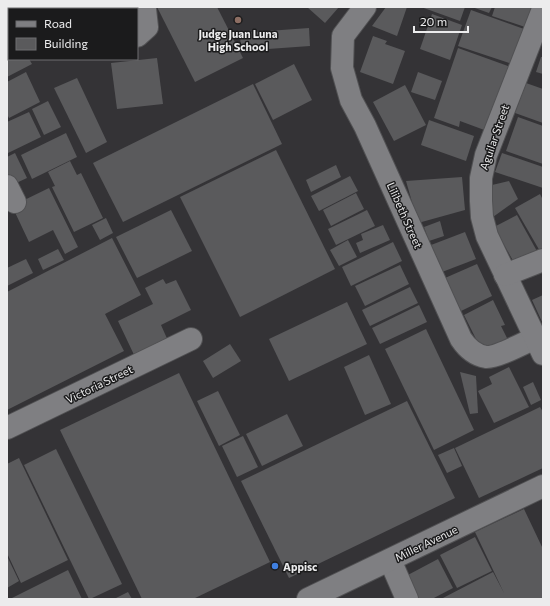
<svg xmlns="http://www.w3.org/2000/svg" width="550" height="606" font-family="Commissioner,sans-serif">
<rect width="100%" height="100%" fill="#343336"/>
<!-- building -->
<g fill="#5a5a5c">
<path d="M157,7h60l26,51 -48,24z"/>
<path d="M307,7h32l-14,16z"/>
<path d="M386,7h21l-10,29 -25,-10z"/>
<path d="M421,7h44l-5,14z"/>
<path d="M472,7h20l-3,6z"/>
<path d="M495,7h40l-7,21 -36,-12z"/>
<path d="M471,10l53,19 -12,35 -54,-18z"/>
<path d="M7,11l2,4v28l-2,1z"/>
<path d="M432,14l30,11 -12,35 -30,-11z"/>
<path d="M309,28l1,18 -69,5 -1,-18z"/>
<path d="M373,36l14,5 -2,3 20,7 -12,33 -33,-12z"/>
<path d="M9,45v14h20l3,5 -25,13v-31z"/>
<path d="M458,48l53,19 -24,64 -27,-10 -1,6 -25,-9z"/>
<path d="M541,57h2v17l-7,-2z"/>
<path d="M157,58l6,46 -46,5 -6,-46z"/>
<path d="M294,64l18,36 -39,20 -18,-36z"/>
<path d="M26,72l14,30 -31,16 -2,-4v-32z"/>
<path d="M418,72l24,9 -7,19 -24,-8z"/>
<path d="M77,78l30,64 -21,11 -32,-65z"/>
<path d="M526,83l17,6v34l-28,-10z"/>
<path d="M253,84l29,60 -159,78 -30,-59z"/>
<path d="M405,85l21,40 -32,16 -21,-39z"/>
<path d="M48,101l13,26 -17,8 -12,-26z"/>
<path d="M29,112l12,25 -33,16 -1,-3v-28z"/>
<path d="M518,117l25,9v38l-37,-13z"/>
<path d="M429,120l45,16 -8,25 -45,-16z"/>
<path d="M66,133l11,24 -45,22 -11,-24z"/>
<path d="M276,150l59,119 -95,48 -60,-120z"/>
<path d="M15,153l12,25 -15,7 -5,-11v-17z"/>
<path d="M502,153l41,14v21l-48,-16z"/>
<path d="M70,161l7,14 4,-2 22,45 -29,14 -22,-45 3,-1 -7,-14z"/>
<path d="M336,165l5,12 -30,15 -5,-12z"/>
<path d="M350,176l8,15 -39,20 -8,-15z"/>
<path d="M462,177l3,33 -47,13 -12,-42z"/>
<path d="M509,181l9,18 -25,18 -1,-32z"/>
<path d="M49,188l29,59 -13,7 -12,-24 -24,12 -17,-36z"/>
<path d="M356,193l8,16 -33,17 -8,-16z"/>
<path d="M540,194l3,6v51l-2,2 -26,-45z"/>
<path d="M171,210l21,41 -55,27 -21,-41z"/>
<path d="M367,210l8,16 -39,19 -8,-16z"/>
<path d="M517,215l21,38 -22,13 -22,-39z"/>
<path d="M106,218l7,15 -13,7 -8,-15z"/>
<path d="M440,221l4,15 -15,5 -5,-14z"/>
<path d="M383,225l7,15 -30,13 -4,-10 7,-3 -2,-6z"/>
<path d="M465,232l11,27 -34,13 -11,-27z"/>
<path d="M112,238l29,57 -36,19 19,37 -117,59v-118z"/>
<path d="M348,240l9,17 -18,9 -9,-16z"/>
<path d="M393,242l9,19 -51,25 -9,-19z"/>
<path d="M58,249l6,11 -21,10 -5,-11z"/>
<path d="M26,259l7,14 -26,13v-18z"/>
<path d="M477,264l15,32 -31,15 -16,-33z"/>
<path d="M400,265l9,19 -44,22 -10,-20z"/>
<path d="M163,279l3,5 10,-4 15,30 -30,15 8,18 -33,16 -18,-38 35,-17 -8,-16z"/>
<path d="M410,287l8,16 -48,23 -8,-16z"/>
<path d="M543,295v29l-11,-24z"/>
<path d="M493,300l12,25 -4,1 7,14 -19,10 -9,-3 -16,-32z"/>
<path d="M347,302l20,42 -78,37 -20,-42z"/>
<path d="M419,305l8,17 -47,22 -8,-16z"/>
<path d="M426,329l48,101 -40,20 -49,-101z"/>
<path d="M230,344l11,17 -28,17 -10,-17z"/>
<path d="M369,355l22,49 -26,11 -21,-48z"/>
<path d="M509,367l20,40 -35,16 -16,-32 14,-7 -3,-7z"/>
<path d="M460,372l16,4 2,37 -8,1z"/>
<path d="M179,373l91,189 -77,37h-51l-82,-169z"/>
<path d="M533,382l8,18 -10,5 -8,-18z"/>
<path d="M218,391l22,44 -21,11 -22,-45z"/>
<path d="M407,401l48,97 -166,80 -48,-97z"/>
<path d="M540,407l3,5v56l-64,30 -24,-50z"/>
<path d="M287,414l16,32 -41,20 -16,-32z"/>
<path d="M243,436l15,31 -21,10 -15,-31z"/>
<path d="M454,448l8,18 -15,7 -9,-18z"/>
<path d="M56,449l66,135 -32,15h-1l-65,-134z"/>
<path d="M19,458l49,102 -47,23 -14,-30v-89z"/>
<path d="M524,509l19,40v50h-102l52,-27 11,21 -29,-61z"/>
<path d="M475,537l17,34 -35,17 -17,-33z"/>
<path d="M7,556l12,25 -12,7z"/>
<path d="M438,559l15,29 -21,11h-14l-12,-23z"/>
<path d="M68,570l14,29h-72z"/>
<path d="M128,592l4,7h-18z"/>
</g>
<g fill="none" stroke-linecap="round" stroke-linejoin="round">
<defs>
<g id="minor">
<path d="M365,7l-22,29 -1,32 9,32 14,26 96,213c6,9 13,16 25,18 10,1 38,-14 49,-19"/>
<path d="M543,9l-57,146 -5,23v23l1,16 5,19 56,118"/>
<path d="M137,36l10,-9 -2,-18 -1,-2"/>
<path d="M7,186l8,16"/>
<path d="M505,275l38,-15"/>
<path d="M7,428l184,-89"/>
<path d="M390,560l17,39"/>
<path d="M308,599l235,-113"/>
</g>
</defs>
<!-- minor casing -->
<use href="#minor" stroke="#515153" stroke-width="24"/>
<!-- minor -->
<use href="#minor" stroke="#7f7f82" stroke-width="22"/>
</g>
<!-- markers -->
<circle fill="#8d6e63" stroke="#1b1b1c" stroke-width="1.5" cx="238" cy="20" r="4"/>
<circle fill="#3f7fe0" stroke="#1b1b1c" stroke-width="1.5" cx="275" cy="566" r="4"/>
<g text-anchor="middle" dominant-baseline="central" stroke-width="3" stroke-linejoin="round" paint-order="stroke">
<!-- poi labels -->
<g font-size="11" font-weight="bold" fill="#ececed" stroke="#1b1b1c">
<text x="238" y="33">Judge Juan Luna<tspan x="238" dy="13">High School</tspan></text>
<text x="283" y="566" text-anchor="start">Appisc</text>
</g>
<!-- street labels -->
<g font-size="11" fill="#ececed" stroke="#1b1b1c">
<text transform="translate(494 137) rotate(-71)">Aguilar Street</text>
<text transform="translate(405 215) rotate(66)">Lilibeth Street</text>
<text transform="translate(99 384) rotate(-26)">Victoria Street</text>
<text transform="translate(426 543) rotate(-26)">Miller Avenue</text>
</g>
</g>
<!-- border -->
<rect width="550" height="606" fill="none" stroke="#ececed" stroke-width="16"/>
<!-- legend -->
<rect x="8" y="8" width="130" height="52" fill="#1b1b1c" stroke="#6f6f70"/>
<rect x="16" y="21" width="20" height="6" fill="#7f7f82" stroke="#6f6f70"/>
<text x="44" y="28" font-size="12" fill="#ececed">Road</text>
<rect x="16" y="38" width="20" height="12" fill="#5a5a5c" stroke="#6f6f70"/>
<text x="44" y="48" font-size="12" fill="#ececed">Building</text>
<!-- scale -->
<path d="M414 26v6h54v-6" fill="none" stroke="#ececed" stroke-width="2"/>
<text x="420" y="26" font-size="12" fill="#ececed" stroke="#1b1b1c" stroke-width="3" paint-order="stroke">20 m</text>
</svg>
